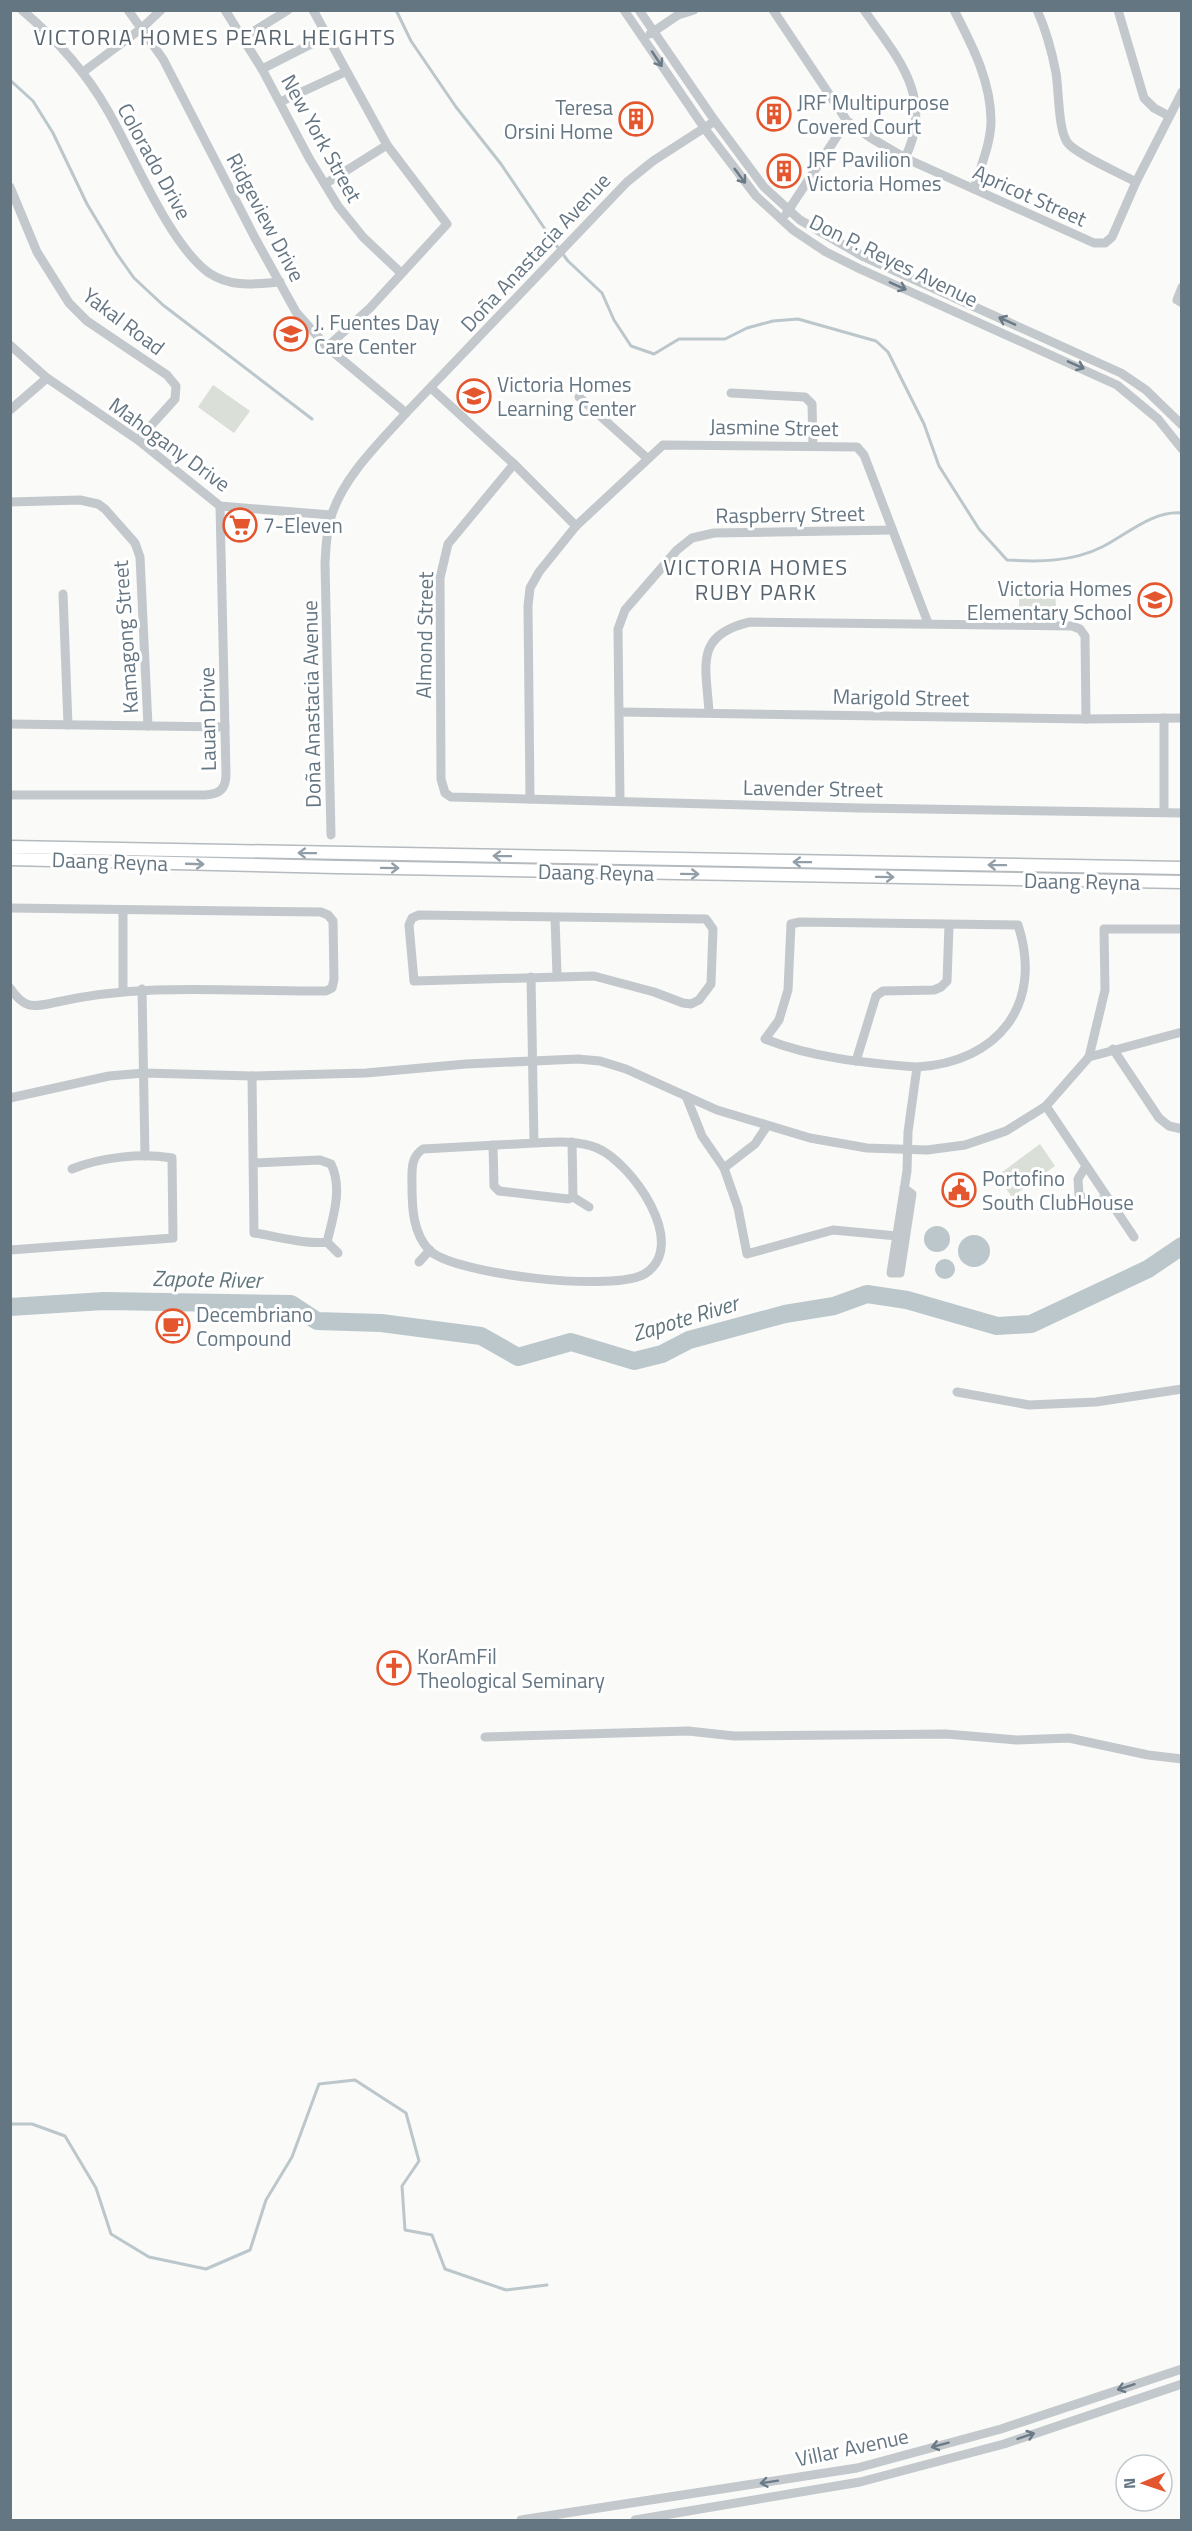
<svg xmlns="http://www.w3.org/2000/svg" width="1192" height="2531" font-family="'Titillium Web',sans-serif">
<rect width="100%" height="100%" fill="#fafaf8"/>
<!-- green -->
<g fill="#dadfd7">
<path d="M213,385l37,26 -16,22 -36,-26z"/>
<path d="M1019,590h36l1,18 -37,1z"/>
<path d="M1040,1144l15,22 -43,31 -15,-21z"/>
</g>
<!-- water -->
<g fill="#bbc7cb">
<circle cx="937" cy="1239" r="13"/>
<circle cx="974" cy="1251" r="16"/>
<circle cx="945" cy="1269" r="10"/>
</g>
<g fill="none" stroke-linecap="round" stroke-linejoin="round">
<!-- stream -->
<g stroke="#bbc7cb" stroke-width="3">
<path d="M396,10l15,31 45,66 45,57 50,74 17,23 34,32 12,27 17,26 23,8 25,-15h46l22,-11 26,-7 25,-2 78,22 12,11 36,72 15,42 40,63 28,31c32,2 65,2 95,-13 24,-12 51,-37 80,-34"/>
<path d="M10,80l23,21 20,32 34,71 30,50 17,24 29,27 149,114"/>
<path d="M10,2124h22l33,12 31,52 15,46 38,23 57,12 44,-19 16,-50 26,-43 27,-73 36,-4 51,33 13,48 -17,25 3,44 27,5 13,34 61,21 41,-5"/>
</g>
<!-- river -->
<path stroke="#bbc7cb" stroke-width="18" d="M10,1307l94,-6 187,3 26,17 64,2 100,13 37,21 53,-15 63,19 28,-7 27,-14 96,-26 49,-8 33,-12 40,6 90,26 34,-2 117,-55 34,-23"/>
<defs>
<g id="major">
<path d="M10,847l1172,21"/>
<path d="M10,859l327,8 845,15"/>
</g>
</defs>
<!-- major casing -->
<use href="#major" stroke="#b5babe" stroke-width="15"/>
<!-- minor -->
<g stroke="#c3c8cc" stroke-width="9">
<path d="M22,10c34,29 64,62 86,101 26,45 61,133 101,162 23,15 45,11 71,9"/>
<path d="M128,10l35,49 92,179 41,74 31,35 79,66"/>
<path d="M225,10l37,59 47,89 29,48 25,31 38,36"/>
<path d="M313,10l74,135 60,79 -77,84 -43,39"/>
<path d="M624,10l81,119 51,67 37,34 33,22 34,17 257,116 41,34 24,30"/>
<path d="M639,10l76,111 49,66 36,33 64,37 257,116 25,17 36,35"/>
<path d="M773,10l74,111 24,17 34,20 189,85h11l7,-6 24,-55 46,-90"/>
<path d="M864,10c33,47 71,87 41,148"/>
<path d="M954,10c18,35 37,71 37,111 0,22 -11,47 -17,68"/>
<path d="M1037,10c9,20 15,42 19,63 3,18 2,55 11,69 8,12 55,32 69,40"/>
<path d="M1118,10l26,88 10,10 15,8"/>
<path d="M650,34l28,-19 16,-5"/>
<path d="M243,38l45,-28"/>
<path d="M262,69l65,-33"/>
<path d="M83,72l59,-44 19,-18"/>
<path d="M280,102l65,-30"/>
<path d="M325,184l62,-39"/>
<path d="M10,187l27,65 32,51 18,18 80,54 9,11 -1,13 -37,41"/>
<path d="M786,214l61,-93"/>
<path d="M1182,287l-5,13 5,3"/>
<path d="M10,345l37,33 91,62 82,66 111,9"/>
<path d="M431,388l83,76 62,62"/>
<path d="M731,393l74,4 7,7 1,41"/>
<path d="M579,397l68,61"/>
<path d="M10,410l37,-32"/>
<path d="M514,464l-66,80 -8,34 1,201 4,14 6,4 408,11 323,5"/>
<path d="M10,502l70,-2 18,4 7,5 30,34 5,14 8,169"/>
<path d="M63,594l5,131"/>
<path d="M620,712l466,7 96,-1"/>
<path d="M709,712c-3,-47 -15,-77 41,-90l322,4 8,3 5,7 1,83"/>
<path d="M10,724l215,3"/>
<path d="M10,795h195c15,-1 21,-6 21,-21l-6,-268"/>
<path d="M530,799l-2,-193 2,-18 9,-16 37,-46 87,-81 194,2 7,8 64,168"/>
<path d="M620,801l-2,-172 7,-19 52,-60 15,-12 22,-5 178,-3"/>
<path d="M1164,812v-94"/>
<path d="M331,835l-6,-272c1,-16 1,-31 6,-46 12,-40 48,-74 75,-104l221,-231 26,-21 62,-40"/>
<path d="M10,908l311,4 7,3 5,6 1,58 -2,9 -6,3c-93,1 -177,-9 -269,11 -24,5 -32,8 -47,-14"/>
<path d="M419,915l287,4 7,10 -2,55 -12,16 -8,4 -8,-1 -29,-11 -60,-16 -180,5 -5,-56 3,-7z"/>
<path d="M555,918l2,57"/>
<path d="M531,977l3,166c21,-1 43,-3 63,5 35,15 92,96 49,125 -28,20 -192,2 -217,-23 -16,-17 -17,-42 -17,-64 0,-14 -2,-29 11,-37l111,-6"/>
<path d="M142,989l3,167"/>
<path d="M123,991v-81"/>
<path d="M1113,1049l46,69 10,8 13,3"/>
<path d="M1089,1057l16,-67 -1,-61h78"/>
<path d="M856,1061l20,-65 7,-5 51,-1 7,-3 6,-6 2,-56"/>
<path d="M252,1076l2,157c21,3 54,12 73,9 6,-24 16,-54 4,-78l-11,-4 -67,3"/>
<path d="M686,1096l16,40 22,32 14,40 9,46 86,-24 64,6"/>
<path d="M10,1098l99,-22 35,-3 108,3 114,-3 100,-9 112,-5 22,2 26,8 91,41 93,28 57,10 60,2 38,-5 41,-14 40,-25 43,-49 93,-25"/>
<path d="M1046,1106l88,131"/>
<path d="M493,1145l1,41 5,5 69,8 5,-2 -1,-55"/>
<path d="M1086,1166l-8,13 1,16 11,7 17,-3"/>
<path d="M724,1168l31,-24 12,-18"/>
<path d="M904,1188l8,6 -12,79h-9l16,-102 1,-39 9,-65c-52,-4 -104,-9 -152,-28l14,-19 9,-30 3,-66 9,-2 218,3c26,80 -20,137 -101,142"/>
<path d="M573,1197l16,10"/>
<path d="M327,1242l11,11"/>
<path d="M10,1250l163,-12 -1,-80c-31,-5 -71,-1 -100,11"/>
<path d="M419,1262l11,-12"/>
<path d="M957,1392l72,13 67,-3 86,-13"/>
<path d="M485,1737l203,-6 46,5 212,-2 71,6 52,-2 79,17 34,4"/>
<path d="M521,2520l336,-52 144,-39 181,-60"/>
<path d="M635,2520l225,-38 144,-38 178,-60"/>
</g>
<!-- major -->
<use href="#major" stroke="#fff" stroke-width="12"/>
</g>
<!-- one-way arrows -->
<defs><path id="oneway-shaft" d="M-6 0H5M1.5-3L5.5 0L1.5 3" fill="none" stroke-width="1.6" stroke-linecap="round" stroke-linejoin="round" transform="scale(1.5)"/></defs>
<g stroke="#6a7a87">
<use href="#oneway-shaft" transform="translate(657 59) rotate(56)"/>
<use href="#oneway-shaft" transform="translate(740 176) rotate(53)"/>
<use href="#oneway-shaft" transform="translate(898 286) rotate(24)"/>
<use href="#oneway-shaft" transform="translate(1007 321) rotate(-156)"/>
<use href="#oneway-shaft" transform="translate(1076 365) rotate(24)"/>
<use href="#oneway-shaft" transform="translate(1126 2387) rotate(162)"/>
<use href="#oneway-shaft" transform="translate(1026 2436) rotate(-19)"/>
<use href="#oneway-shaft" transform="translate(940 2445) rotate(165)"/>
<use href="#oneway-shaft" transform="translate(769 2482) rotate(171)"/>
</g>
<g stroke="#939fa8">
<use href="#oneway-shaft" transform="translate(307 853) rotate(-179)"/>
<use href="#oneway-shaft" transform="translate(502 856) rotate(-179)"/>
<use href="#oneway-shaft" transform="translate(802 862) rotate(-179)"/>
<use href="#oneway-shaft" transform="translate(195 864) rotate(2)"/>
<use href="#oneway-shaft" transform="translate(997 865) rotate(-179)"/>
<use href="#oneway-shaft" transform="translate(390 868) rotate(1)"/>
<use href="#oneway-shaft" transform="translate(690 874) rotate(1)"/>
<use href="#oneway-shaft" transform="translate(885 877) rotate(1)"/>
</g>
<!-- icons -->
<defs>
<symbol id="building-ring" viewBox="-11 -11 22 22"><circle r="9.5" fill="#fff" stroke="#e4572e" stroke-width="1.5"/><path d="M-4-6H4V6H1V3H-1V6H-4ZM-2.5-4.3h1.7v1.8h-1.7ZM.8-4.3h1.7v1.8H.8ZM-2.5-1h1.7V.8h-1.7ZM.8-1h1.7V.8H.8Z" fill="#e4572e"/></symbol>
<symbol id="school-ring" viewBox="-11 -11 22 22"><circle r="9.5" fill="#fff" stroke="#e4572e" stroke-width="1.5"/><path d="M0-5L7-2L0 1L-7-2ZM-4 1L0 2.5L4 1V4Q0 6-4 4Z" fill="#e4572e"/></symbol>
<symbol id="supermarket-ring" viewBox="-11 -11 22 22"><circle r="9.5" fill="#fff" stroke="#e4572e" stroke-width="1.5"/><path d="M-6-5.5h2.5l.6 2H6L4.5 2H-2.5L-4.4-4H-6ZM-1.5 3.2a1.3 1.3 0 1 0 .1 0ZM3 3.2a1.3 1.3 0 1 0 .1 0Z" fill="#e4572e"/></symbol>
<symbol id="civic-ring" viewBox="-11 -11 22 22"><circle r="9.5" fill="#fff" stroke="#e4572e" stroke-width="1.5"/><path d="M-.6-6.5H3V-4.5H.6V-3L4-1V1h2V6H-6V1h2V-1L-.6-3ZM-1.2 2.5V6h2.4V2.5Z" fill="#e4572e"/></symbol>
<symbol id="cafe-ring" viewBox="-11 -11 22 22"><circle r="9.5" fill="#fff" stroke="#e4572e" stroke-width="1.5"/><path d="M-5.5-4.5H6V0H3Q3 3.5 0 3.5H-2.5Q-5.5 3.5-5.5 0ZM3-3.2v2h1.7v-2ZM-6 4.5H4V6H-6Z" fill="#e4572e"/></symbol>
<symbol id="church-ring" viewBox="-11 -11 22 22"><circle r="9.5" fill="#fff" stroke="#e4572e" stroke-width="1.5"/><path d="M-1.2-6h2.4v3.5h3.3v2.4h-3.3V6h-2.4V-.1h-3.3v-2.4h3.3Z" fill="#e4572e"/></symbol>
</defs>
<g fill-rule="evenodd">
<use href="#building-ring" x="755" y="95" width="38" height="38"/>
<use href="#building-ring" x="617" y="100" width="38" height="38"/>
<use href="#building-ring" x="765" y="152" width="38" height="38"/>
<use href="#school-ring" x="272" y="315" width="38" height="38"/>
<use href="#school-ring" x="455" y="377" width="38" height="38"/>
<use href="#supermarket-ring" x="221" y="506" width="38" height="38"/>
<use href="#school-ring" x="1136" y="581" width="38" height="38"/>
<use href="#civic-ring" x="940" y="1171" width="38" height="38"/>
<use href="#cafe-ring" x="154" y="1307" width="38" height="38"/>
<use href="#church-ring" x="375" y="1649" width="38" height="38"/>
</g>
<g text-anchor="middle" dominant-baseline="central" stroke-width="6" stroke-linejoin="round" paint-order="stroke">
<!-- poi labels -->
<g font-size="21" fill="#657683" stroke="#fff" text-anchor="start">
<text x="797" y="102">JRF Multipurpose<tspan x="797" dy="24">Covered Court</tspan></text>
<text x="613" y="107" text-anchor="end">Teresa<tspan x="613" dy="24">Orsini Home</tspan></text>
<text x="807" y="159">JRF Pavilion<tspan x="807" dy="24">Victoria Homes</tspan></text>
<text x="314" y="322">J. Fuentes Day<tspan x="314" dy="24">Care Center</tspan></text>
<text x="497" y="384">Victoria Homes<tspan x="497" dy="24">Learning Center</tspan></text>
<text x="263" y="525">7-Eleven</text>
<text x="1132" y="588" text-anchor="end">Victoria Homes<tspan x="1132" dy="24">Elementary School</tspan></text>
<text x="982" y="1178">Portofino<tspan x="982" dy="24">South ClubHouse</tspan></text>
<text x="196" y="1314">Decembriano<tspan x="196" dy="24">Compound</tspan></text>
<text x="417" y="1656">KorAmFil<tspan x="417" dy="24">Theological Seminary</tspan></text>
</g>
<!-- street labels -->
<g font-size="21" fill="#657683" stroke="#fff">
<text transform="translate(322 138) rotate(61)">New York Street</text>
<text transform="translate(155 161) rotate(61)">Colorado Drive</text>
<text transform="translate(1030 195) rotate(24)">Apricot Street</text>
<text transform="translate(266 217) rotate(62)">Ridgeview Drive</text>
<text transform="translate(535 252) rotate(-47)">Doña Anastacia Avenue</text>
<text transform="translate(894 260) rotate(26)">Don P. Reyes Avenue</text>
<text transform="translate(124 321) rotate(37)">Yakal Road</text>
<text transform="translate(774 427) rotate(1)">Jasmine Street</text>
<text transform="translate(170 444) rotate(36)">Mahogany Drive</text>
<text transform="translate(790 514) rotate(-1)">Raspberry Street</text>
<text transform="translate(424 635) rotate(-89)">Almond Street</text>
<text transform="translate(125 637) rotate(-94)">Kamagong Street</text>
<text transform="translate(901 697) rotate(1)">Marigold Street</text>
<text transform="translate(311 704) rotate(-91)">Doña Anastacia Avenue</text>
<text transform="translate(207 719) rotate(-91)">Lauan Drive</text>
<text transform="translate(813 788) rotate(1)">Lavender Street</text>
<text transform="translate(110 861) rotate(2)">Daang Reyna</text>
<text transform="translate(596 872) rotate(1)">Daang Reyna</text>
<text transform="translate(1082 881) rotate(1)">Daang Reyna</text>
<text transform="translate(852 2447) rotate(-12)">Villar Avenue</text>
</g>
<!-- neighbourhood labels -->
<g font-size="22" letter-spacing="1.5" fill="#57646e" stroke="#fff">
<text x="215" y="37">VICTORIA HOMES PEARL HEIGHTS</text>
<text x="756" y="567">VICTORIA HOMES<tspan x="756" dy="25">RUBY PARK</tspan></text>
</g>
<!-- water labels -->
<g font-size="22" font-style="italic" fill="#60757c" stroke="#fff">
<text transform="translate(207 1279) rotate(1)">Zapote River</text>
<text transform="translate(685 1318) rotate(-17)">Zapote River</text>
</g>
</g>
<!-- border -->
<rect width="1192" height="2531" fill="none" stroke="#657683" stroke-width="24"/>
<!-- north arrow -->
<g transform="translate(1144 2483) rotate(268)"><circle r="28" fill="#ffffff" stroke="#c1c8cd" stroke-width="1.5"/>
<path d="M0-4.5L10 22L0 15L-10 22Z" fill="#e4572e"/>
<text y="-9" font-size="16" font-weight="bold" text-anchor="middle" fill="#657683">N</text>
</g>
</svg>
